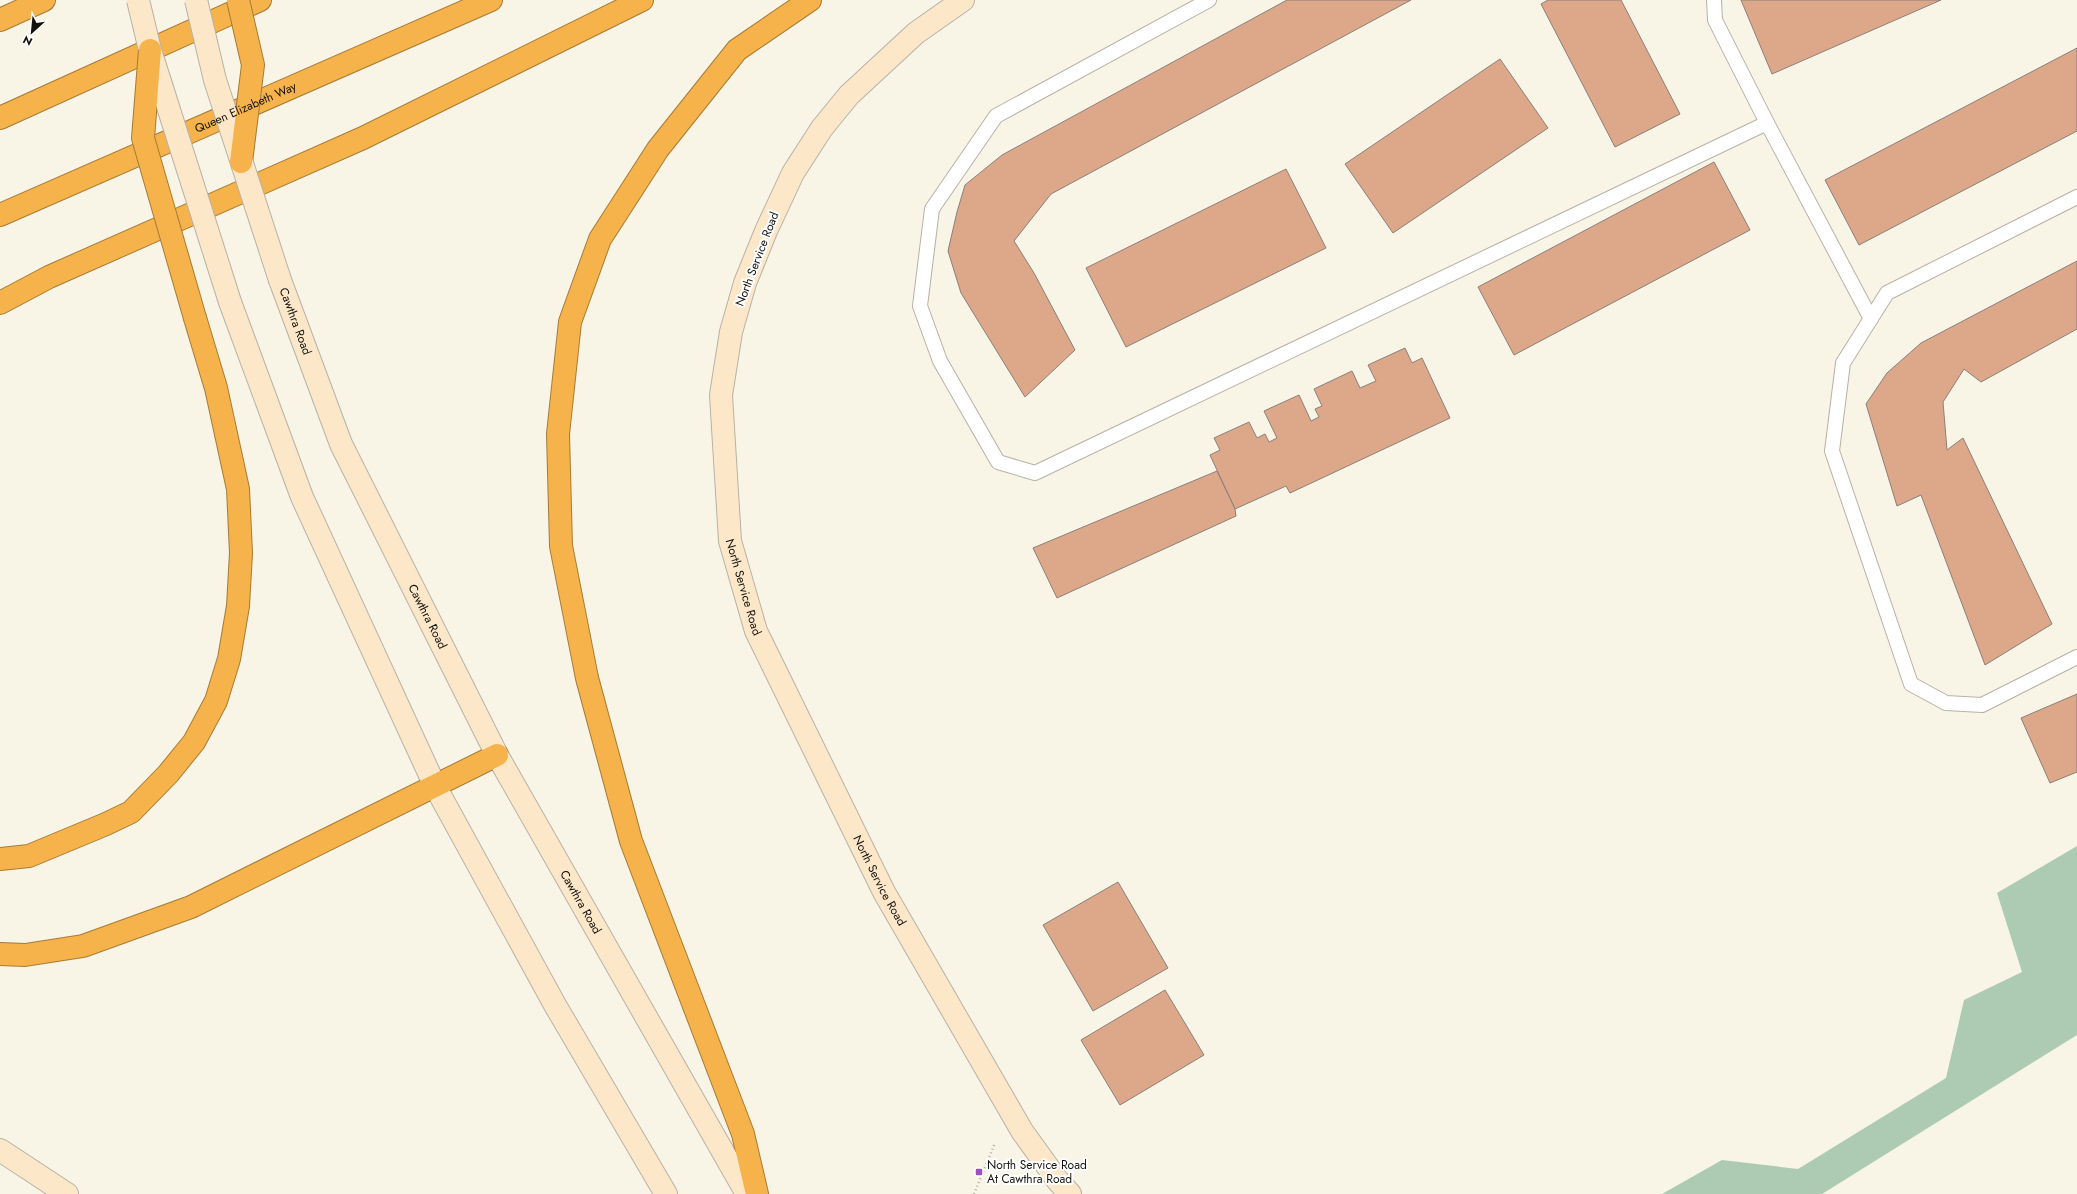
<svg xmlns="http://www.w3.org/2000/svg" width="2077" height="1194" font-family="Jost,sans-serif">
<rect width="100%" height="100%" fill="#f8f4e6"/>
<!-- green -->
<path fill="#accbb2" d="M2077,846v189l-255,159h-160l60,-34 76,9 148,-91 18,-78 58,-28 -25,-79z"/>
<!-- building -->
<g fill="#dda88a" stroke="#8c7f78">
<path d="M1287,0h124l-360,194 -37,47 20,32 41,77 -50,47 -64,-104 -13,-42 9,-39 8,-27 37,-30z"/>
<path d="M1548,0h73l59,114 -65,33 -74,-143z"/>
<path d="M1741,0h200l-169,74z"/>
<path d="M2077,48v83l-218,114 -34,-65z"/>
<path d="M1500,59l48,69 -155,105 -48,-69z"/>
<path d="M1714,162l36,68 -236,125 -36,-68z"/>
<path d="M1286,169l40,79 -200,99 -40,-79z"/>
<path d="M2077,261v68l-96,53 -17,-13 -21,33 4,48 16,-12 89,186 -67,41 -64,-170 -24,11 -31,-102 21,-31 34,-30z"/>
<path d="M1405,348l7,15 10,-5 28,60 -160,75 -4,-7 -51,23 -25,-54 10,-5 -6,-12 35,-16 8,16 8,-4 4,8 8,-4 -13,-27 35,-16 12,26 8,-4 -4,-8 7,-3 -8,-17 38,-18 8,17 16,-7 -8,-16z"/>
<path d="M1217,471l18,38 1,7 -179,82 -24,-50z"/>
<path d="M2077,694v78l-27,11 -29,-65z"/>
<path d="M1118,882l50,86 -75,43 -50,-86z"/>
<path d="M1165,990l39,65 -84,50 -39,-65z"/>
</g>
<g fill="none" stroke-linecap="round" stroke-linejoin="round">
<defs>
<g id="lane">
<path d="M1209,0l-213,116 -64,93 -12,97 20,55 58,101 37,11 732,-350"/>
<path d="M1714,0l1,20 52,103 104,196"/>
<path d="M2077,197l-190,96 -44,70 -11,88 79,233 35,19 36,2 95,-48"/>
</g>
<g id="secondary">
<path id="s1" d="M963,0l-47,33 -67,62 -27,33 -29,45 -27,58 -21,52 -14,49 -10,63 9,146 26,90 128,261 138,239 36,50 12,13"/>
<path id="s2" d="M280,280l61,164 156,311 250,439"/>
<path d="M230,302l72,195 133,289 120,219 111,189"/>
<path d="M0,1150l67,44"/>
</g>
<g id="highway">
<path d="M0,20l44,-20"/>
<path d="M0,118l260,-118"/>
<path id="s3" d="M0,215l491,-215"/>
<path d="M0,303l49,-26 314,-139 279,-138"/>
<path d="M0,859l29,-3 77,-32 25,-12 37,-38 26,-32 22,-41 13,-42 9,-53 3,-53 -3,-64 -22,-101 -21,-70"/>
<path d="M0,954l25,1 58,-9 108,-39 306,-152"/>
<path d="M757,1194l-14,-60 -112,-293 -44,-163 -26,-132 -3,-112 12,-112 30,-83 58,-90 79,-99 73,-50"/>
</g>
</defs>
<!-- lane casing -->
<use href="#lane" stroke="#b7b2a5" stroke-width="16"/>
<!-- secondary casing -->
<use href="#secondary" stroke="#b7b2a5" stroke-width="24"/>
<!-- highway casing -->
<use href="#highway" stroke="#a77b35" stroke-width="24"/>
<!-- path -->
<path stroke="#b1aea2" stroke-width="2.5" stroke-dasharray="1 3" stroke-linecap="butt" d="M974,1194l21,-51"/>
<!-- lane -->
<use href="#lane" stroke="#fff" stroke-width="14"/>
<!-- secondary -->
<use href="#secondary" stroke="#fce8c9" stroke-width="22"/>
<!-- highway -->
<use href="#highway" stroke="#f6b34b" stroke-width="22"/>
<defs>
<g id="secondary-bridge">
<path d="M138,0l12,50 80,252"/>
<path d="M196,0l19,80 65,200"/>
</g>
<g id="highway-bridge">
<path d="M238,0l15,65 -12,97"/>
<path d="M150,50l-7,88 52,180"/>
</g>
</defs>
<!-- secondary-bridge casing -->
<use href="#secondary-bridge" stroke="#b7b2a5" stroke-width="24" stroke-linecap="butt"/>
<!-- highway-bridge casing -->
<use href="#highway-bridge" stroke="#a77b35" stroke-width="24" stroke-linecap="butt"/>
<!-- secondary-bridge -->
<use href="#secondary-bridge" stroke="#fce8c9" stroke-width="22"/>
<!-- highway-bridge -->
<use href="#highway-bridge" stroke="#f6b34b" stroke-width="22"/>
</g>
<!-- markers -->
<rect fill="#9c51c3" stroke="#fff" stroke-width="1.5" x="975" y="1168" width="8" height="8" rx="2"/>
<g text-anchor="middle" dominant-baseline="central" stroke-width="4" stroke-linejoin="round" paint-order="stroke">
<!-- street labels -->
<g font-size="12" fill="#13120d" stroke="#fff">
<text stroke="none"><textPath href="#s3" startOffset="268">Queen Elizabeth Way</textPath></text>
<text transform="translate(757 259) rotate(-69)">North Service Road</text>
<text stroke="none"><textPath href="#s2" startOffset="44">Cawthra Road</textPath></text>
<text stroke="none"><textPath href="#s1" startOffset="674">North Service Road</textPath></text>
<text stroke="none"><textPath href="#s2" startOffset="368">Cawthra Road</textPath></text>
<text stroke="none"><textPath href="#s1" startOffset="998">North Service Road</textPath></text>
<text stroke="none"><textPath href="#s2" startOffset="692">Cawthra Road</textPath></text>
</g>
<!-- poi labels -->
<g font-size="12" fill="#13120d" stroke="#fff" text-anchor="start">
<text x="987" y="1165">North Service Road<tspan x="987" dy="14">At Cawthra Road</tspan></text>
</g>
</g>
<!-- north arrow -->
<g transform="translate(32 32) rotate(207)" stroke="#ffffff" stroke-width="3" paint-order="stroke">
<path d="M0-3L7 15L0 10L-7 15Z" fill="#13120d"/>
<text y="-6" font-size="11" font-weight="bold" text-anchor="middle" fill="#13120d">N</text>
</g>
</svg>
